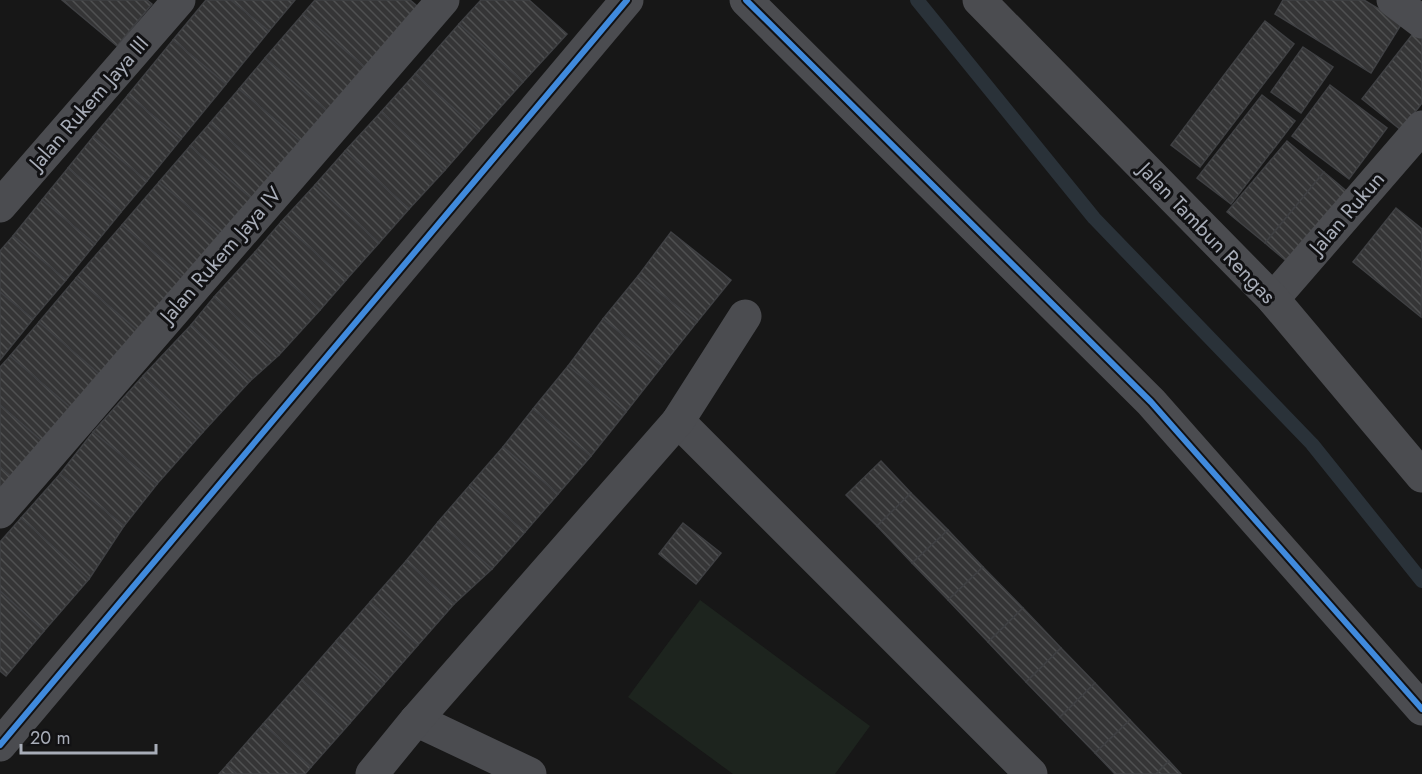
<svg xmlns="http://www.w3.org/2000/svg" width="1422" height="774" font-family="Jost,sans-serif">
<defs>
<pattern id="building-back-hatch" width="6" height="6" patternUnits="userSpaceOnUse" patternTransform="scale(1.5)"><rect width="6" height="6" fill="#353536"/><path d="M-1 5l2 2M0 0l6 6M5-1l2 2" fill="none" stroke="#4f5051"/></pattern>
</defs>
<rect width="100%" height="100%" fill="#171717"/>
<!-- pitch -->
<path fill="#1d241e" d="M700,600l170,126 -35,48h-102l-105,-77z"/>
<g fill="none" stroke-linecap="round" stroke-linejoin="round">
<!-- stream -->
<path stroke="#2a3239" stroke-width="14" d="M917,0l177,218 218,226 110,137"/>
</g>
<!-- building -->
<g fill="url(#building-back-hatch)" stroke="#3f4043" stroke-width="1.5">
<path d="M62,0h85l5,4 -35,42z"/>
<path d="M206,0h25l38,31 -43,53 -53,-44z"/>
<path d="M231,0h64l-26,31z"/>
<path d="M315,0h95l13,11 -53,61 -67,-58z"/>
<path d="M481,0h48l38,34 -44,48 -64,-58z"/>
<path d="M1283,0h81l38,23 -31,50 -96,-59z"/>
<path d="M303,14l67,58 -37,44 -68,-58z"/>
<path d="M1265,21l29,23 -94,123 -29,-22z"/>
<path d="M459,24l64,58 -44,49 -64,-57z"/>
<path d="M1415,31l7,6v66l-21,27 -39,-31z"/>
<path d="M173,40l53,44 -45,55 -53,-44z"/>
<path d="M1303,47l30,20 -32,46 -30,-21z"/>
<path d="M265,58l68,58 -27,30 -67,-57z"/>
<path d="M415,74l64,57 -34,39 -64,-58z"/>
<path d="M1330,85l57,43 -38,51 -57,-43z"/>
<path d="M239,89l67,57 -29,35 -67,-58z"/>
<path d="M128,95l53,44 -34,42 -54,-44z"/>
<path d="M1262,95l33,26 -64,83 -34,-26z"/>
<path d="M381,112l64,58 -36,39 -64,-58z"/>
<path d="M210,123l67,58 -19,23 -68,-58z"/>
<path d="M93,137l54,44 -26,31 -53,-44z"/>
<path d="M1287,141l37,31 -59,71 -38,-31z"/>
<path d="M190,146l68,58 -31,35 -68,-57z"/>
<path d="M345,151l64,58 -30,34 -64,-58z"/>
<path d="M68,168l53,44 -26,32 -53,-44z"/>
<path d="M1324,172l32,27 -59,71 -32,-27z"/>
<path d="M159,182l68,57 -37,44 -68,-58z"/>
<path d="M315,185l64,58 -33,37 -65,-58z"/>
<path d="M42,200l53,44 -29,36 -53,-44z"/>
<path d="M1396,208l26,21 -1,88 -68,-55z"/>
<path d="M281,222l65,58 -26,30 -65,-58z"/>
<path d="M122,225l68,58 -46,53 -68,-58z"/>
<path d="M671,232l60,48 -34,42 -59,-46z"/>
<path d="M13,236l53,44 -33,39 -33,-27v-41z"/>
<path d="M255,252l65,58 -41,45 -65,-58z"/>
<path d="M638,276l59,46 -35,44 -59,-47z"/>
<path d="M76,278l68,58 -38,44 -67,-58z"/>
<path d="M0,292l33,27 -33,41z"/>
<path d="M214,297l65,58 -29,26 -59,-56z"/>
<path d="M603,319l59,47 -36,46 -58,-46z"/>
<path d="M39,322l67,58 -28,34 -68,-58z"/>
<path d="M191,325l59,56 -47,51 -60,-56z"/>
<path d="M10,356l68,58 -29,33 -49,-42v-38z"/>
<path d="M568,366l58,46 -35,44 -58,-47z"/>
<path d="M143,376l60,56 -46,52 -64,-52z"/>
<path d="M0,405l49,42 -31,36 -18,-16z"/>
<path d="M533,409l58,47 -33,38 -55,-47z"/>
<path d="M93,432l64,52 -33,42 -64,-52z"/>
<path d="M503,447l55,47 -33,38 -55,-47z"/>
<path d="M881,461l30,32 -34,33 -31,-31z"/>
<path d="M0,467l18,16 -18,21z"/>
<path d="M60,474l64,52 -35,53 -68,-61z"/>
<path d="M470,485l55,47 -33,37 -54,-47z"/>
<path d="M911,493l37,37 -36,33 -35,-37z"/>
<path d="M21,518l68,61 -45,52 -44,-40v-49z"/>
<path d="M438,522l54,47 -38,35 -48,-43z"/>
<path d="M683,523l38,30 -25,31 -37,-30z"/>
<path d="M948,530l35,37 -35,33 -36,-37z"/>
<path d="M406,561l48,43 -36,41 -48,-43z"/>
<path d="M983,567l40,41 -35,34 -40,-42z"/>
<path d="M0,591l44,40 -38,45 -6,-5z"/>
<path d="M370,602l48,43 -34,39 -48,-43z"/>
<path d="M1023,608l38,40 -35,34 -38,-40z"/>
<path d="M336,641l48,43 -34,39 -48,-43z"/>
<path d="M1061,648l34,35 -35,34 -34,-35z"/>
<path d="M302,680l48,43 -39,44 -48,-43z"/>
<path d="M1095,683l35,37 -35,33 -35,-36z"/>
<path d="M1130,720l39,41 -13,13h-41l-20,-21z"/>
<path d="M263,724l48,43 -6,7h-68l-10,-9z"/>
<path d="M1169,761l12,13h-25z"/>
<path d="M227,765l10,9h-18z"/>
</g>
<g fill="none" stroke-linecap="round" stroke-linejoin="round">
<!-- minor -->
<g stroke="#4b4c50" stroke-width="33">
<path d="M746,0l405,402 271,307"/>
<path d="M1393,0l29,22"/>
<path d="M0,206l179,-206"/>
<path d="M1273,299l149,-172"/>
<path d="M678,421l353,353"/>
<path d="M0,512l443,-512"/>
<path d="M416,720l114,54"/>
<path d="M0,745l627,-745"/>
<path d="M372,774l44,-54 262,-299 67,-105"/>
</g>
<!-- tertiary -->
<path stroke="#4b4c50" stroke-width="33" d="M979,0l294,299 149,177"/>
<defs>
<g id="cycleway">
<path d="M746,0l405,402 271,307"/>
<path d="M0,745l627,-745"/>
</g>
</defs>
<!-- cycleway casing -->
<use href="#cycleway" stroke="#111113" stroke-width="10"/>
<!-- cycleway -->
<use href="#cycleway" stroke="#408adc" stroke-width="6"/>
</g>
<g text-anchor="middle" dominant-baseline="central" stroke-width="6" stroke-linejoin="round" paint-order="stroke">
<!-- street labels -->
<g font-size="21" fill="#a8adb8" stroke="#111113">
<text transform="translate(89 103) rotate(-49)">Jalan Rukem Jaya III</text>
<text transform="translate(1347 213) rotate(-49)">Jalan Rukun</text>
<text transform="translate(1207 233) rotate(46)">Jalan Tambun Rengas</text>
<text transform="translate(221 255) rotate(-49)">Jalan Rukem Jaya IV</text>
</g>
</g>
<!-- scale -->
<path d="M21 744v9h135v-9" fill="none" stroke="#a8adb8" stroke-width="3"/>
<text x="30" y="744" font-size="18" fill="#a8adb8" stroke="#111113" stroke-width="4.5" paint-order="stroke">20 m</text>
</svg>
